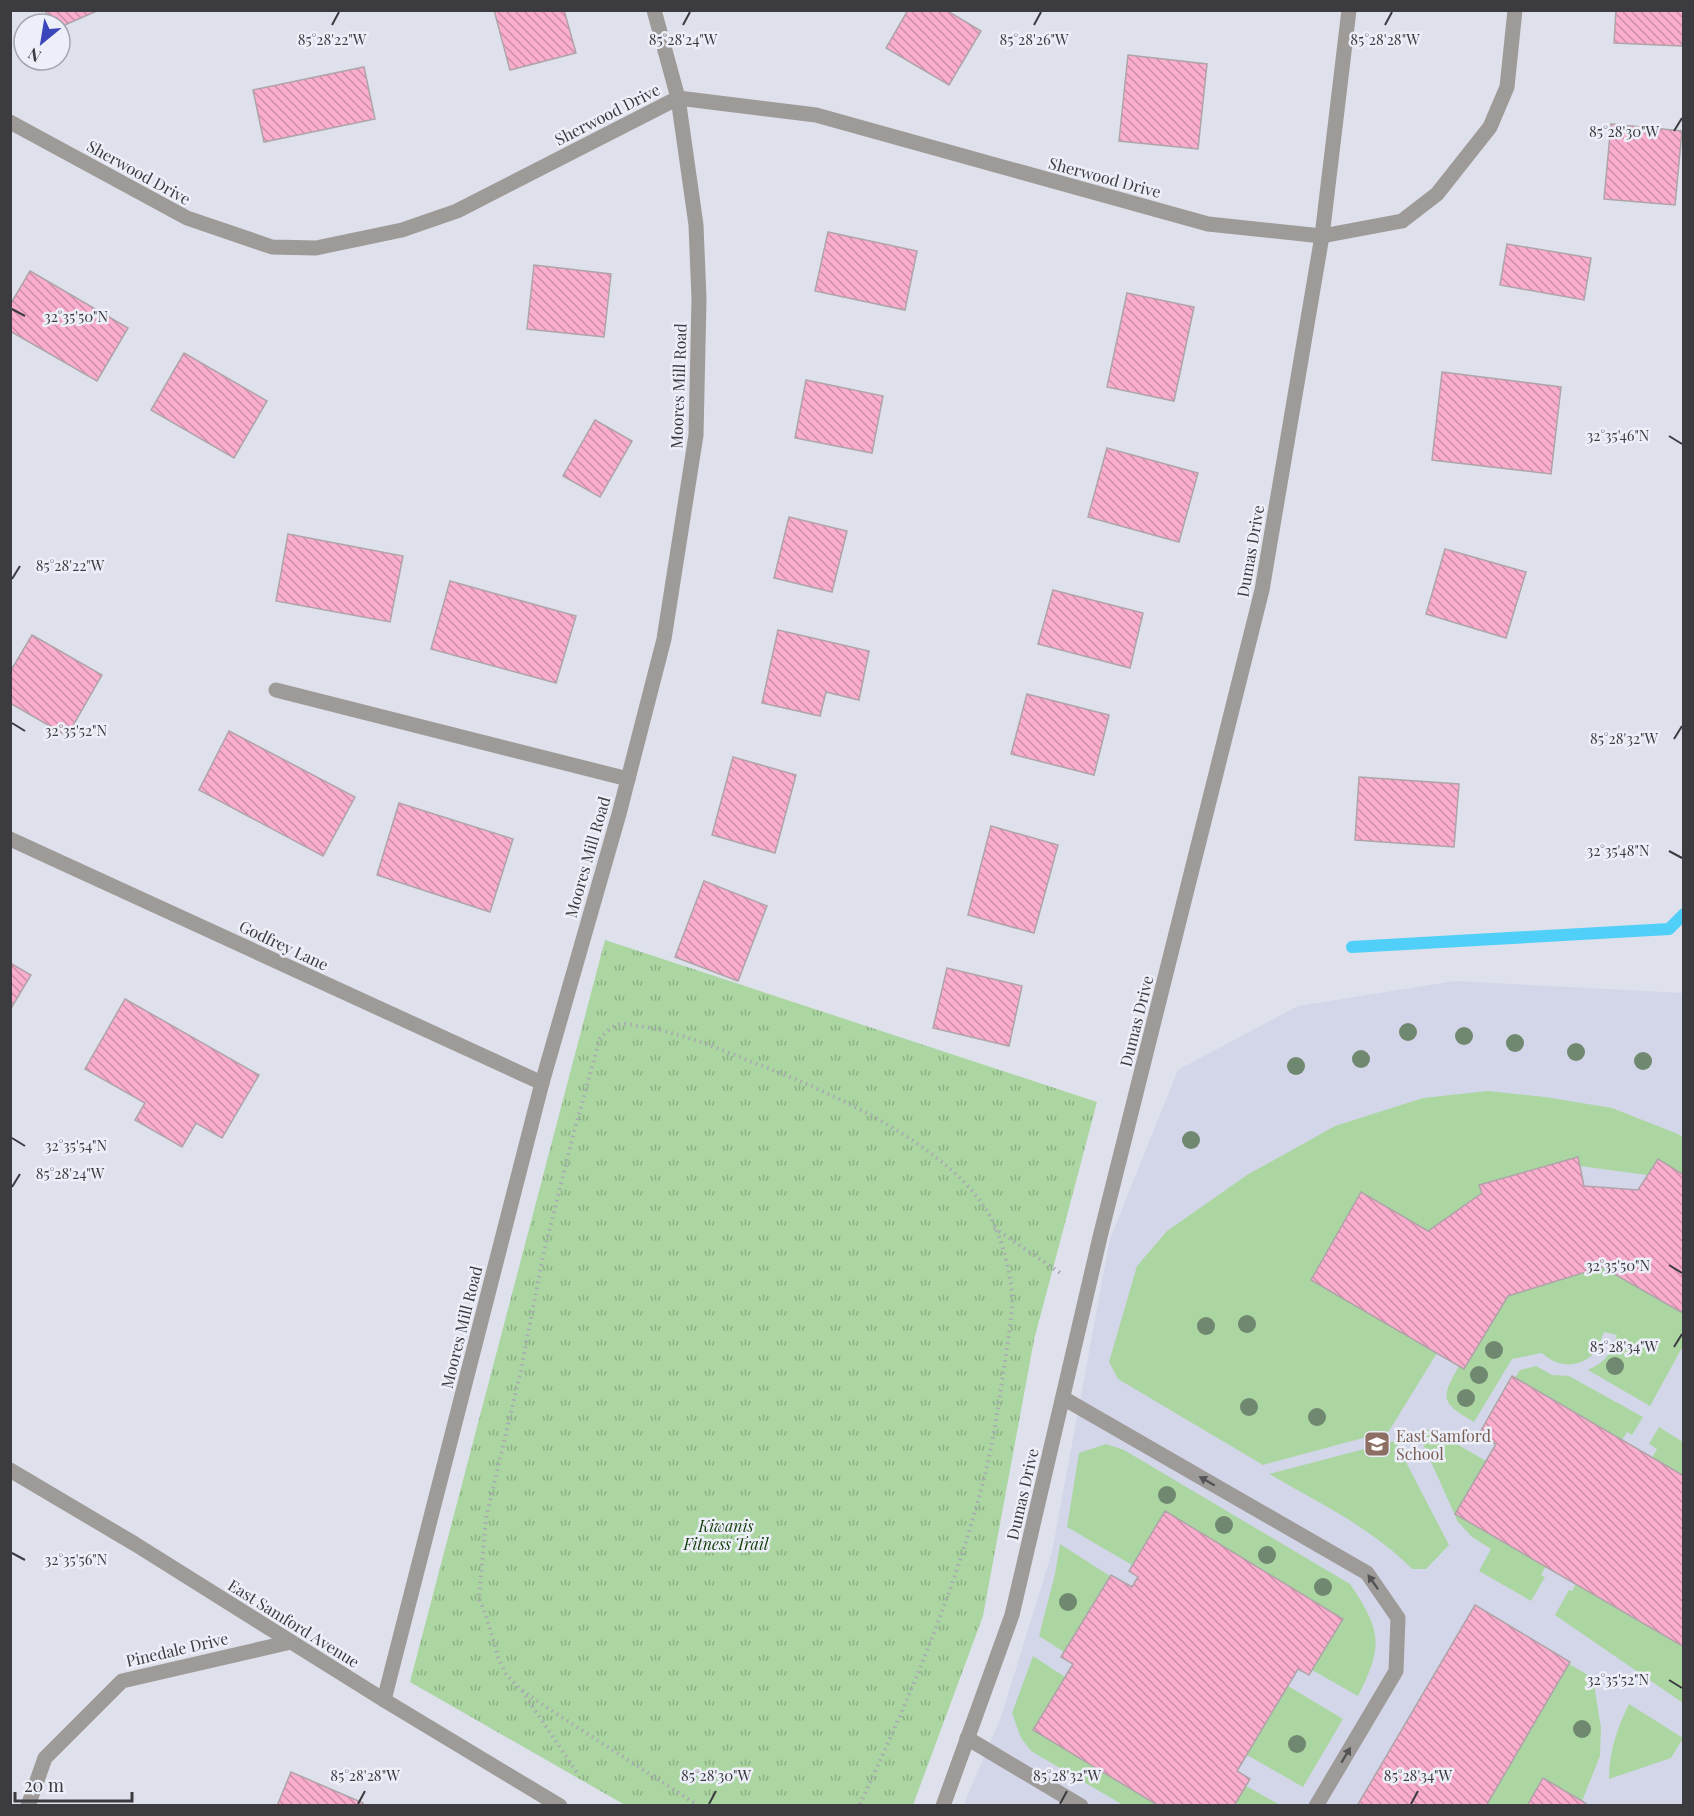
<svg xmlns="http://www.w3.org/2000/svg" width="1694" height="1816" font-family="'Playfair Display',serif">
<defs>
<pattern id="park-tufts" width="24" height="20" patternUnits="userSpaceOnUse" patternTransform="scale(1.5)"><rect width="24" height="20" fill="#abd6a2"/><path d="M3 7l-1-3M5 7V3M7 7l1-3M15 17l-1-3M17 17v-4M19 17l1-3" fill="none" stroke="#8caf85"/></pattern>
<pattern id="building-back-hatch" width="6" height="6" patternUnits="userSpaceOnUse" patternTransform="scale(1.5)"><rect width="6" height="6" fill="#fbadce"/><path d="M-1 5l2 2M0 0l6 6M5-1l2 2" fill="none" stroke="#cc8ea9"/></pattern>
</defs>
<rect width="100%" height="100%" fill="#dee0eb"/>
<!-- built -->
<path fill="#d3d6e8" d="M1455,981l228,12v812l-720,1 38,-89 51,-165 58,-313 68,-169 120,-64z"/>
<!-- grass -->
<g fill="#abd6a2">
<path d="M1488,1091l57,6 67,11 66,26 5,3v38l-25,-16 -11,16 -67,-9 -2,-9 -99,28 3,8 -54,38 -67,-39 -50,88 126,73 -48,78 -126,34 -145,-86 -9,-17 28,-96 30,-35 80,-56 88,-49 88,-28z"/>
<path d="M1602,1267l79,45 2,-4v38l-33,60 -62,-36c19,-9 22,-16 29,-35l-13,-3c-3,7 -5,16 -11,22 -15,15 -36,13 -51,-1l-30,6 -38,63c-33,-19 -34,-23 -15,-56l5,2 44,-72z"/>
<path d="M1536,1366l16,9 17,1 74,41 -11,18 -5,-3 -5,8 -107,-62 5,-8z"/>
<path d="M1659,1427l24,15v34l-31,-18 5,-9 -8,-5z"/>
<path d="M1431,1429l55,32 -29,50 89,55 -5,9 4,2 -14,24 -52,-30 12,-22 -19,-12 -14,-15 -40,-89z"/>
<path d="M1395,1441l54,104 -23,24h-14c-40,-41 -93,-66 -143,-95z"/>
<path d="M1106,1444l18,6 226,134c31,46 34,61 8,112l-46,-26 30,-51 -177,-107 -33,53 -65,-38 12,-74z"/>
<path d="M1060,1544l50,32 -46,76 -25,-16 16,-62z"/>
<path d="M1576,1584l107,63v56l-128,-88 14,-25 3,1z"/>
<path d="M1033,1656l32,21 -31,52 125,76h-36l-92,-54 -10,-13 -9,-25z"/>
<path d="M1569,1664l24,14 8,50 -1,28 -18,45 -39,-22 -16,26 -41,1z"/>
<path d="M1288,1686l55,33 -40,68 -56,-32z"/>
<path d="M1629,1704l54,34 -12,20 -62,21c0,-28 8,-50 20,-75z"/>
<path d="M1246,1786l34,19h-46z"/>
</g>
<!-- park -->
<path fill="url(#park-tufts)" d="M605,940l492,162 -63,238 -51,276 -70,189h-288l-215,-123z"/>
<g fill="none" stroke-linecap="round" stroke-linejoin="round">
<!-- stream -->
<path stroke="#50cff8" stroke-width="12" d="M1352,947l317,-18 15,-15"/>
</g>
<!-- building -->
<g fill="url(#building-back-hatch)" stroke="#afa4a8" stroke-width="1.5">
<path d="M45,10h54l-39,17v-3h-9z"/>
<path d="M494,10h70l12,43 -66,17z"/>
<path d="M908,10h38l35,21 -32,54 -63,-37z"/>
<path d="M1616,10h68l-2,36 -68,-3z"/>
<path d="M1128,55l79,9 -9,85 -79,-8z"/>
<path d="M364,67l11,52 -111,23 -11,-52z"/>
<path d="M1611,124l71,7 -7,74 -71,-6z"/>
<path d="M828,232l89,19 -12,59 -90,-19z"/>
<path d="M1507,244l84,14 -7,42 -84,-15z"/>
<path d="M534,265l77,9 -7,63 -77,-8z"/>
<path d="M30,271l98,57 -31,53 -87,-50v-26z"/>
<path d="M1127,293l67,14 -20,94 -67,-14z"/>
<path d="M184,353l83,48 -33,57 -83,-48z"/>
<path d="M1442,372l119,15 -10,87 -119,-14z"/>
<path d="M806,380l77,16 -11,57 -77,-15z"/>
<path d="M595,420l37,21 -32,56 -37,-21z"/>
<path d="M1107,448l91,25 -19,69 -91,-25z"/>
<path d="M789,517l58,14 -15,61 -58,-14z"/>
<path d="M288,534l115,22 -13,66 -114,-21z"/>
<path d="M1445,549l81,23 -20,66 -80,-24z"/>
<path d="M450,581l126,35 -20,67 -125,-34z"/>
<path d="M1053,590l90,23 -13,55 -92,-24z"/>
<path d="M778,630l91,21 -10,49 -33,-8 -6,24 -58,-13z"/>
<path d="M32,635l70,40 -35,61 -57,-33v-31z"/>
<path d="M1027,694l82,21 -15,60 -83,-21z"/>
<path d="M229,731l126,66 -32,59 -124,-66z"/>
<path d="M733,757l63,18 -21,78 -63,-18z"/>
<path d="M1359,777l100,7 -5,63 -99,-7z"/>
<path d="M399,803l114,36 -23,73 -113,-37z"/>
<path d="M991,826l67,19 -24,88 -66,-18z"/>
<path d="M704,881l63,25 -29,75 -63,-24z"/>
<path d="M10,963l21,12 -21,35z"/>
<path d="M947,968l75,18 -13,60 -76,-18z"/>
<path d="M125,999l134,76 -37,63 -26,-15 -14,24 -47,-27 10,-17 -60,-34z"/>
<path d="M1578,1157l6,29 54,4 20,-31 26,16v134l-3,3 -79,-45 -94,29 -44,73 -153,-89 50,-88 67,39 54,-38 -3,-8z"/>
<path d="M1512,1376l172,100v171l-229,-133 41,-70 -17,-10z"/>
<path d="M1165,1511l178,108 -34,56 -11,-6 -61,102 13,8 -16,27h-75l-126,-76 40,-66 -12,-7 3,-5 47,-77 21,12 6,-10 -9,-6z"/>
<path d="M1475,1605l95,57 -84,144h-129z"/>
<path d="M291,1772l72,31 -1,3h-85z"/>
<path d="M1543,1778l39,23 7,5h-62z"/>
</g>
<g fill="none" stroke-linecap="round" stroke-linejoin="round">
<!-- path -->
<g stroke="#a8a9b2" stroke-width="4" stroke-dasharray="1.5 4.5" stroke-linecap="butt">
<path d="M994,1228l68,46"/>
<path d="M522,1691l56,83"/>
<path d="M699,1806l-156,-101 -24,-17 -13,-14 -8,-17 -12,-42 -7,-17 7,-80 35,-148 22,-114 30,-120 27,-98c6,-5 13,-14 22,-14 4,-1 11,1 16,2 44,6 85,25 127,41 72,28 186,80 225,149 11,19 24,66 22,88 -1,21 -5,43 -8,64 -6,41 -12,82 -23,122 -29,108 -74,214 -122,316"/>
</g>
<!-- service -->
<g stroke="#9e9a97" stroke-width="15">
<path d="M276,690l352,89"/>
<path d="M1063,1398l304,175 31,45 -2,53 -80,135"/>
<path d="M967,1738l114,68"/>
</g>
<!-- minor -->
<g stroke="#9e9a97" stroke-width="15">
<path d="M10,122l177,96 85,29 44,1 86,-18 55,-19 221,-113 138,17 392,109 114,12 80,-15 35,-27 53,-67 17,-40 8,-77"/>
<path d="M10,839l532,244"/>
<path d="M28,1806l17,-48 77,-77 169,-39"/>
<path d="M943,1806l69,-191 88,-378 162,-647 60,-354 27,-226"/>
</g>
<!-- tertiary -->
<g stroke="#9e9a97" stroke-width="15">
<path d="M10,1470l125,74 249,156 176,106"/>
<path d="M384,1700l158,-617 77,-269 45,-175 32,-204 3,-136 -3,-74 -18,-127 -24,-88"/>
</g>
</g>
<!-- trees -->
<g fill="#708870">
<circle cx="1408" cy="1032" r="9"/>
<circle cx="1464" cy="1036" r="9"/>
<circle cx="1515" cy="1043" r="9"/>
<circle cx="1576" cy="1052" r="9"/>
<circle cx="1361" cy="1059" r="9"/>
<circle cx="1643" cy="1061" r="9"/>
<circle cx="1296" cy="1066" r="9"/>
<circle cx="1191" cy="1140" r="9"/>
<circle cx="1247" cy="1324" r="9"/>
<circle cx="1206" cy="1326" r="9"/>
<circle cx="1494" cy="1350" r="9"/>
<circle cx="1615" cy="1366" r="9"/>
<circle cx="1479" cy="1375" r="9"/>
<circle cx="1466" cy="1398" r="9"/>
<circle cx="1249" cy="1407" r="9"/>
<circle cx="1317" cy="1417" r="9"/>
<circle cx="1167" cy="1495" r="9"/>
<circle cx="1224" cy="1525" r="9"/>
<circle cx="1267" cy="1555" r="9"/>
<circle cx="1323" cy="1587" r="9"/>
<circle cx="1068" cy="1602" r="9"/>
<circle cx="1582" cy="1729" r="9"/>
<circle cx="1297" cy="1744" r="9"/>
</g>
<!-- one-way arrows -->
<defs><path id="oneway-solid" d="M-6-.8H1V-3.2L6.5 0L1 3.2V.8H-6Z" transform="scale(1.5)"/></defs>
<g fill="#545356">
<use href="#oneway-solid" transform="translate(1207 1481) rotate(-150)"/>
<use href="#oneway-solid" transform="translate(1373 1582) rotate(-125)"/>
<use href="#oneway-solid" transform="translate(1346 1755) rotate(-59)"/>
</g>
<!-- ticks -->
<path fill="none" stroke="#3b3b40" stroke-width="2" d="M332,25l7,-13M683,25l7,-13M1034,25l7,-13M1385,25l7,-13M1674,131l8,-13M12,309l13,7M1669,436l13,8M12,579l8,-13M12,723l13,8M1674,739l8,-13M1669,851l13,7M12,1138l13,8M12,1187l8,-13M1669,1265l13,8M1674,1347l8,-13M12,1553l13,7M1669,1680l13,8M358,1804l7,-13M709,1804l7,-13M1060,1804l7,-13M1411,1804l7,-13"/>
<!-- icons -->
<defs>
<symbol id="school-square" viewBox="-11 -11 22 22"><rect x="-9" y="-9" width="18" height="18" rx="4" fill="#8d6e63" stroke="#eceef8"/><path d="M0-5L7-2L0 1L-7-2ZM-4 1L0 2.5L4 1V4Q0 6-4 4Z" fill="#fff"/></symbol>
</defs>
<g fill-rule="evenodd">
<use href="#school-square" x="1362" y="1429" width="30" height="30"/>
</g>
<g text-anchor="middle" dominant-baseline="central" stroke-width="5" stroke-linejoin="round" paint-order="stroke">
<!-- street labels -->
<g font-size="16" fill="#3b3b40" stroke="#eceef8">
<text transform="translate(607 114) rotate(-27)">Sherwood Drive</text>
<text transform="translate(139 172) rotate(29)">Sherwood Drive</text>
<text transform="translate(1105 177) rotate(15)">Sherwood Drive</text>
<text transform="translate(678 386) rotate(-88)">Moores Mill Road</text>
<text transform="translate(1250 551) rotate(-80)">Dumas Drive</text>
<text transform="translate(587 857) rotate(-74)">Moores Mill Road</text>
<text transform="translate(284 945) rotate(25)">Godfrey Lane</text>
<text transform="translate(1136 1021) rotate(-76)">Dumas Drive</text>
<text transform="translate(461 1327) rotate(-76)">Moores Mill Road</text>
<text transform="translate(1022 1494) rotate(-77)">Dumas Drive</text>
<text transform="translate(294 1623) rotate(32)">East Samford Avenue</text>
<text transform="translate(177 1649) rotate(-13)">Pinedale Drive</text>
</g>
<!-- education labels -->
<g font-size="16" fill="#785e54" stroke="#eceef8" text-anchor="start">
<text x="1396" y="1435">East Samford<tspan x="1396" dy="18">School</tspan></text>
</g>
<!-- park labels -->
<g font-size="16" font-style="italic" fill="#16400b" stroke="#eceef8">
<text x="726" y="1525">Kiwanis<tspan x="726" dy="18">Fitness Trail</tspan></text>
</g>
</g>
<g font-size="15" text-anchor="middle" fill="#3b3b40" stroke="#eceef8" stroke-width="5" stroke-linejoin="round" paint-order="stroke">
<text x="332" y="45">85°28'22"W</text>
<text x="683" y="45">85°28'24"W</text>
<text x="1034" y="45">85°28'26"W</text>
<text x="1385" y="45">85°28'28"W</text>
<text x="1624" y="137">85°28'30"W</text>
<text x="76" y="322">32°35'50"N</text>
<text x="1618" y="441">32°35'46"N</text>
<text x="70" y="571">85°28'22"W</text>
<text x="76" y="736">32°35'52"N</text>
<text x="1624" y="744">85°28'32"W</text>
<text x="1618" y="856">32°35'48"N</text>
<text x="76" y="1151">32°35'54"N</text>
<text x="70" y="1179">85°28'24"W</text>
<text x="1618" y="1271">32°35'50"N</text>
<text x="1624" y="1352">85°28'34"W</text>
<text x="76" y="1565">32°35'56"N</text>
<text x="1618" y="1685">32°35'52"N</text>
<text x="365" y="1781">85°28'28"W</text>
<text x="716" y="1781">85°28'30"W</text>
<text x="1067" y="1781">85°28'32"W</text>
<text x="1418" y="1781">85°28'34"W</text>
</g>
<!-- border -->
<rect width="1694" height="1816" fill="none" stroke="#3b3b40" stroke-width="24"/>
<!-- north arrow -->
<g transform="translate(42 42) rotate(210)"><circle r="28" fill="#eceef8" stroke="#a5a6ae" stroke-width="1.5"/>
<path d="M0-4.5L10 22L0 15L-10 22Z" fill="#3a46ba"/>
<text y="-9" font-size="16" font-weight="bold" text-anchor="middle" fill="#3b3b40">N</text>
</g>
<!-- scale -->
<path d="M15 1792v9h117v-9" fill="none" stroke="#3b3b40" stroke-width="3"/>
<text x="24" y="1792" font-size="18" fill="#3b3b40" stroke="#eceef8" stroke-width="4.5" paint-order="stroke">20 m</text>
</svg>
